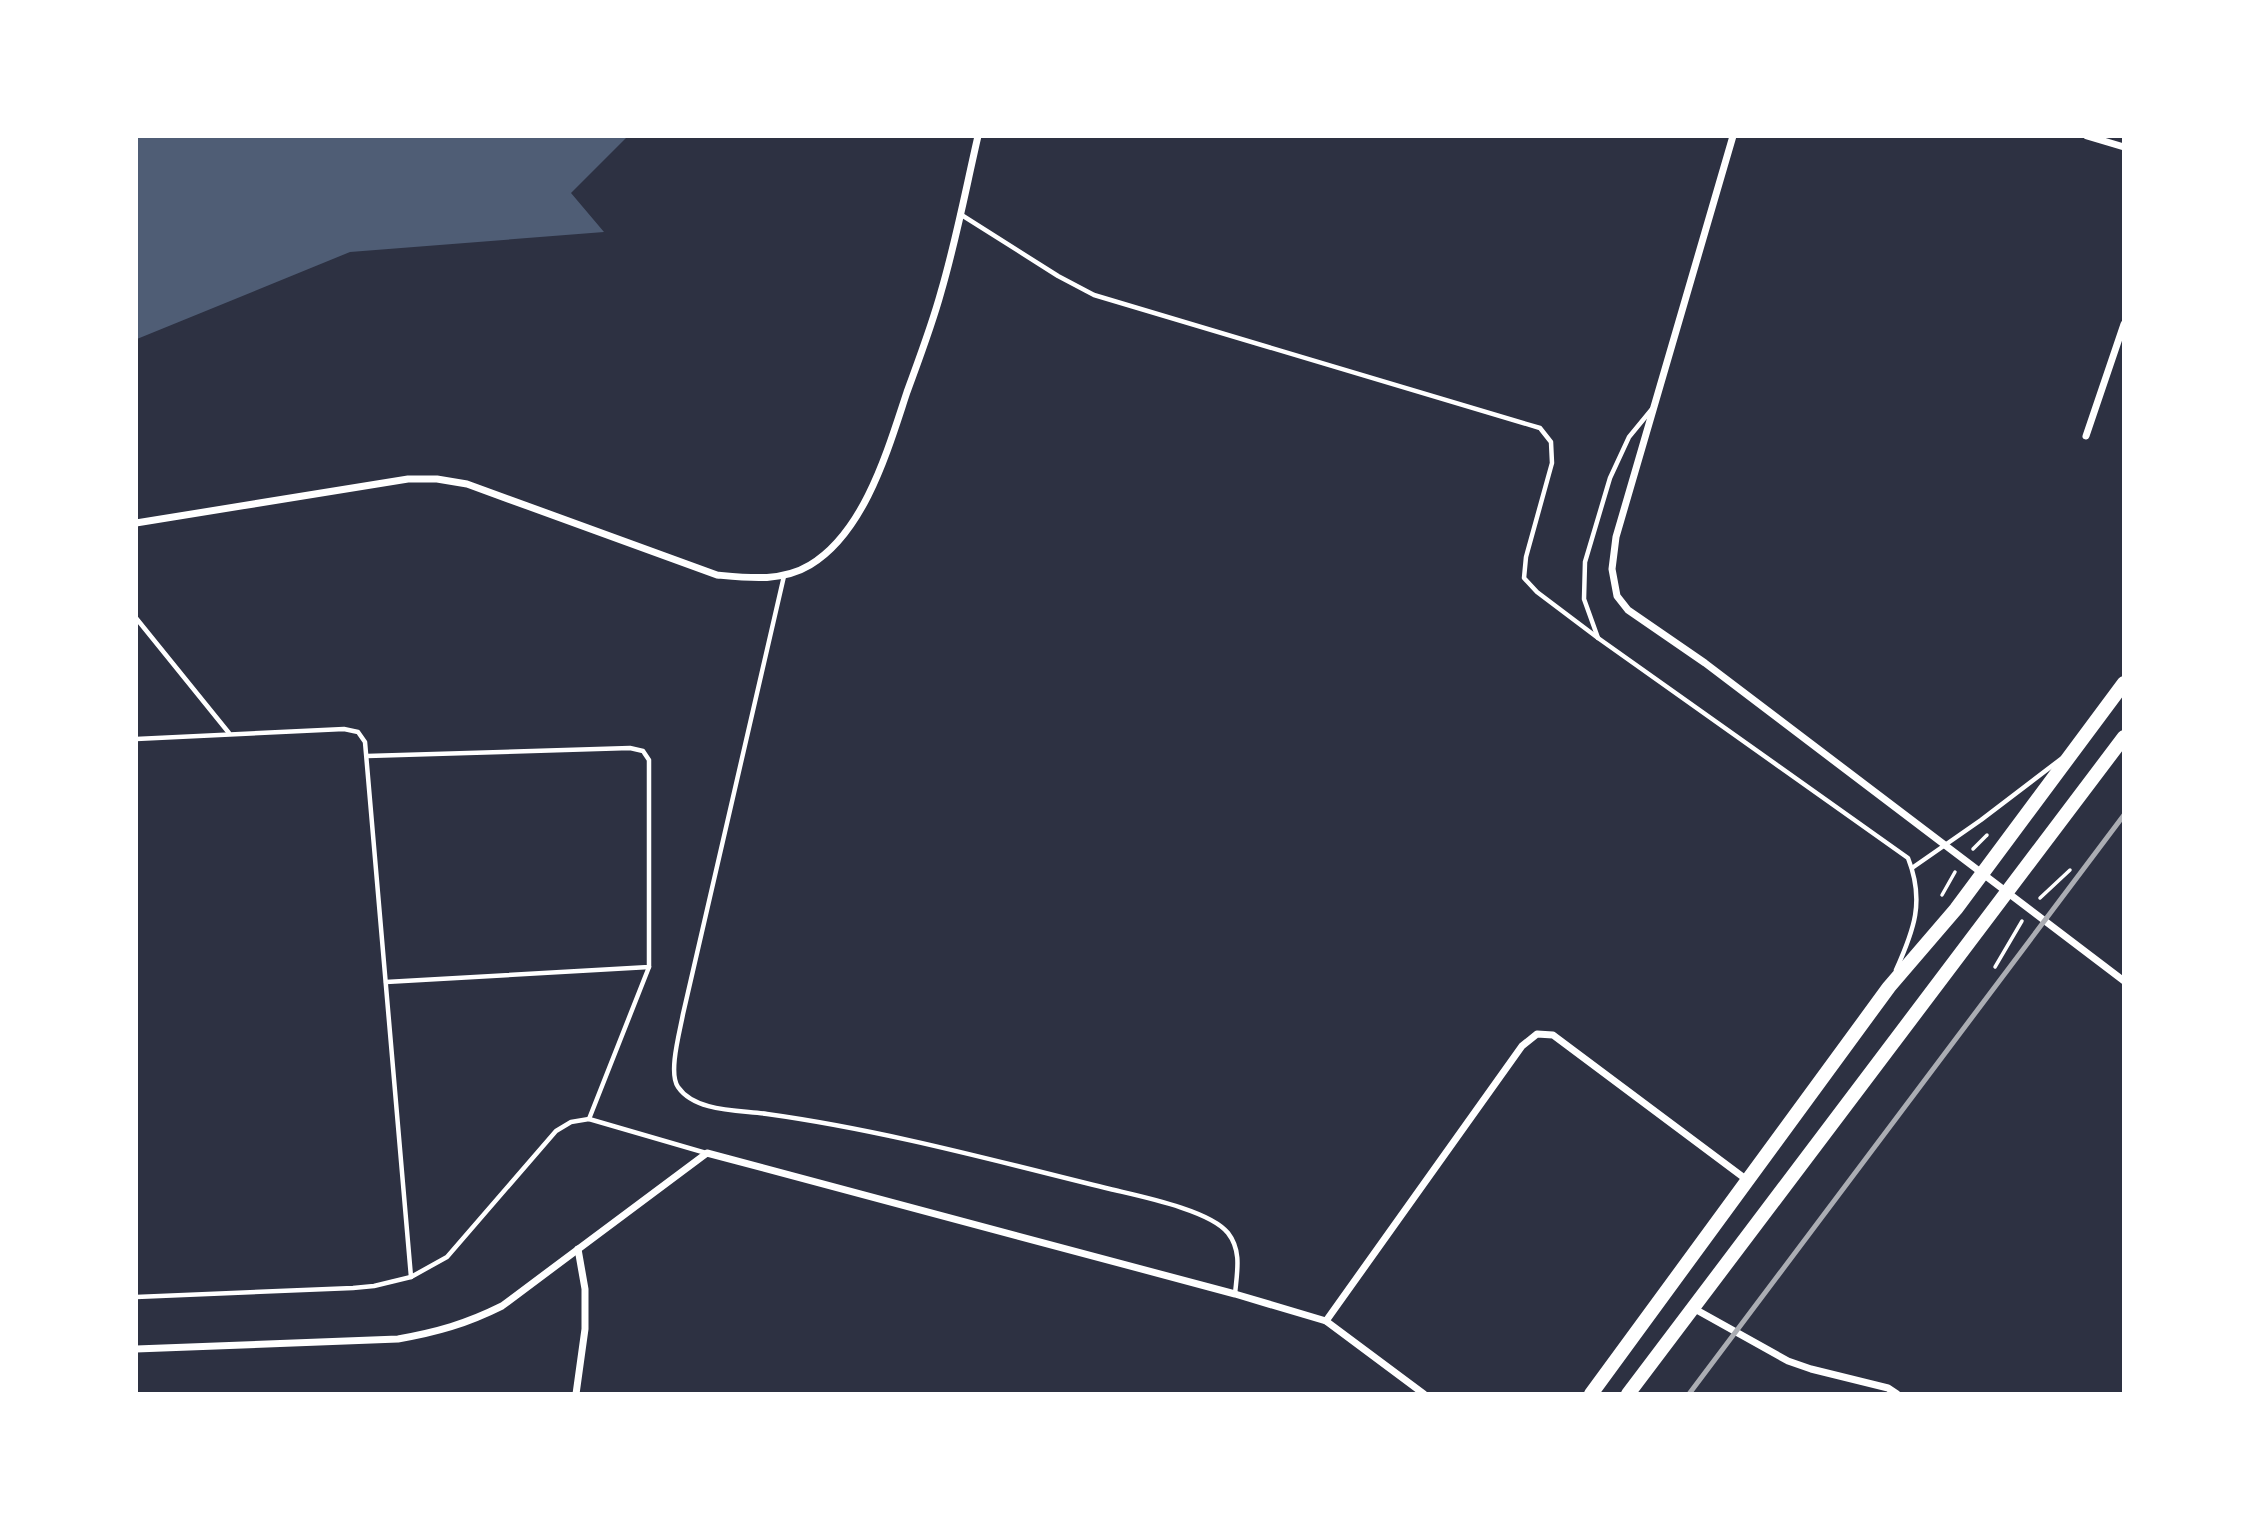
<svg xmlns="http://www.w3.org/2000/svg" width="2260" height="1530" font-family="'Alegreya Sans',sans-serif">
<rect width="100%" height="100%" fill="#2d3142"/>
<!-- water -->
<path fill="#4f5d75" d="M137,136h490v1l-56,56 33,39 -254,20 -213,87z"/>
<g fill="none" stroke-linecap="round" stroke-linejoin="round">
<!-- path -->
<g stroke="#fff" stroke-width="3.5">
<path d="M1973,849l14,-14"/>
<path d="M1942,895l13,-23"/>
<path d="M2040,898l30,-28"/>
<path d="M1995,967l27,-46"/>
</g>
<!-- service -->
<g stroke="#fff" stroke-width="4.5">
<path d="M960,214l98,62 36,19 446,133 11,14 1,21 -26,94 -2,21 13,14 61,46 310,220c17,43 6,72 -12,112"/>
<path d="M784,576l-101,438c-3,17 -15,59 -5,73 17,25 61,23 89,27 116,16 229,47 343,75 29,7 100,21 118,44 14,18 9,39 7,61"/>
<path d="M136,618l93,115"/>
<path d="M1598,638l-14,-39 1,-37 25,-84 19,-41 23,-28"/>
<path d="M136,739l208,-10 14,3 7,10 46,535"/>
<path d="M367,756l263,-8 13,3 6,9v207l-263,15"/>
<path d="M1912,868l69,-48 80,-61"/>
<path d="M589,1119l60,-152"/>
<path d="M136,1297l217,-9 21,-2 37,-9 36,-20 109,-126 15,-9 18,-3 117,34"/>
</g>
<!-- minor -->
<g stroke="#fff" stroke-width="7">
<path d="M1733,136l-117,401 -4,32 5,27 11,14 77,53 419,318"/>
<path d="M2087,136l37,11"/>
<path d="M2086,436l38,-112"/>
<path d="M136,523l272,-44h29l30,5 250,91c32,3 65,7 93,-10 55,-33 78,-116 97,-173 12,-33 25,-67 34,-100 15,-51 25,-104 37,-156"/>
<path d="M1693,1308l95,53 23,8 77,19 9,6"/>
<path d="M1326,1321l196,-275 15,-12 16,1 194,145"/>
<path d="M136,1349l262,-10c39,-7 68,-15 104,-33l205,-153 528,141 91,27 98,73"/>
<path d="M576,1394l9,-65v-40l-7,-40"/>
</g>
<!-- trunk -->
<g stroke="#fff" stroke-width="14">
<path d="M1591,1394l298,-407 67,-78 168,-226"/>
<path d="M1628,1394l496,-657"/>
</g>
<!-- rail -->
<path stroke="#abadb3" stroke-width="5" d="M1689,1394l435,-579"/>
</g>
<!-- border -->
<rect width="2260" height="1530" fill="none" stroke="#ffffff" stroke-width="276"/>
</svg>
